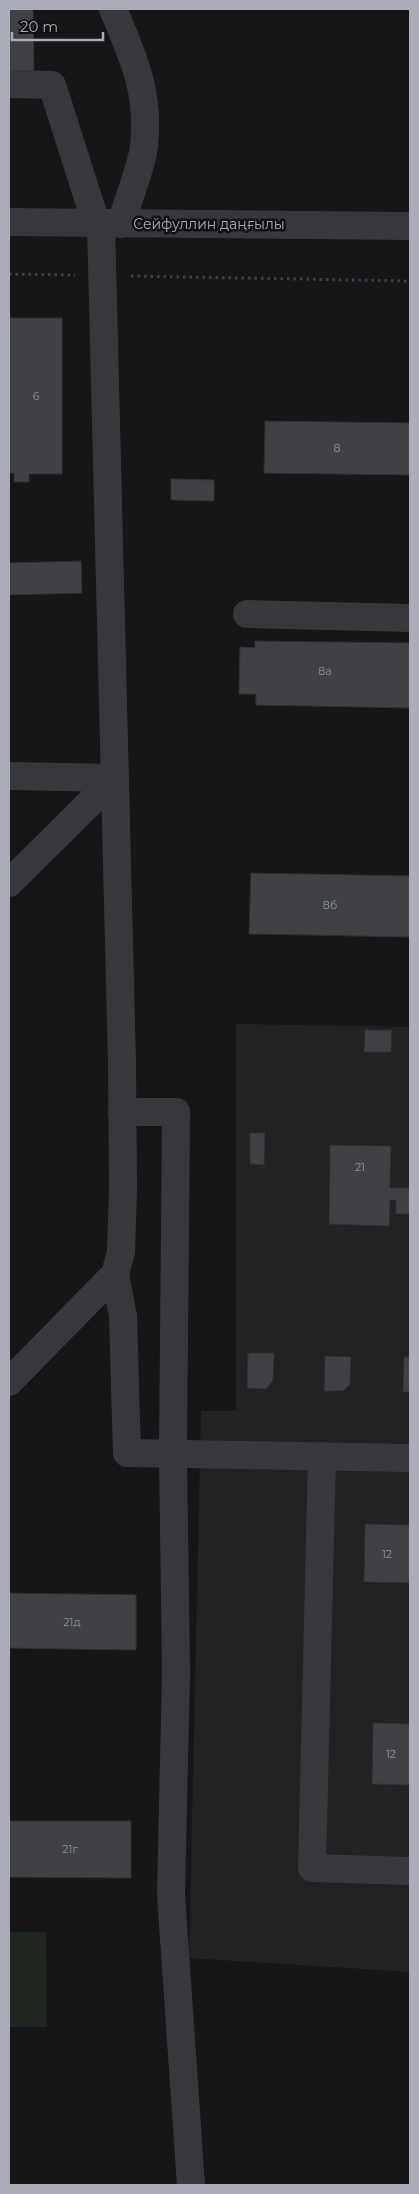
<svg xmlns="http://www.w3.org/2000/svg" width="419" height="2194" font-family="Montserrat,sans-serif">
<rect width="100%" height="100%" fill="#161618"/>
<!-- built -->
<path fill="#222225" d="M236,1024l174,3v945l-221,-14 12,-547h35z"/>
<!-- green -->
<path fill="#1e261f" d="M9,1932h37l1,95h-38z"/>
<!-- building -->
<g fill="#404145" stroke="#303034">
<path d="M9,9h24l1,62h-25z"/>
<path d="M9,318h53v156h-33v8h-15v-9h-5z"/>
<path d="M265,421l145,2v52l-146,-2z"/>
<path d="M171,479l43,1v21l-43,-1z"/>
<path d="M81,561l1,32 -73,2v-32z"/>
<path d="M255,641l155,2v65l-154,-3v-11h-17l1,-47 15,1z"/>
<path d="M251,873l159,3v61l-161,-3z"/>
<path d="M365,1030h27l-1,22h-27z"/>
<path d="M250,1133h15l-1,32 -14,-1z"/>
<path d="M330,1145l61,1 -1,42h20v26h-14v-14h-6l-1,26 -60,-2z"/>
<path d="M248,1353h26l-1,28 -7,8 -19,-1z"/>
<path d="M325,1356l26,1 -1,27 -7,7h-19z"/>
<path d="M404,1357h6v35h-7z"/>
<path d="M365,1524l45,1v58l-46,-1z"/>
<path d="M9,1593l127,2v55l-127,-2z"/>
<path d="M373,1723l37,1v61l-38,-1z"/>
<path d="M9,1821h122v57l-122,-1z"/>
</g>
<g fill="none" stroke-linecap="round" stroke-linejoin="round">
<!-- path -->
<g stroke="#3d3f44" stroke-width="3" stroke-dasharray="2.5 4" stroke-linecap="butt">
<path d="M9,274l66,1"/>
<path d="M131,276l279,5"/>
</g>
<!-- minor -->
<g stroke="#37383d" stroke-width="28">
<path d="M113,9c20,48 37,83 31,137 -2,20 -17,56 -23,78"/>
<path d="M9,84l43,1 44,138"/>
<path d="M9,222l401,4"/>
<path d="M247,614l163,4"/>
<path d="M9,776l106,2"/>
<path d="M9,883l106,-105"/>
<path d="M122,1112h54l-3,341 3,220 -5,222 20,290"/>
<path d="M115,1274l8,42 4,137 283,5"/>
<path d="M9,1382l106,-108 6,-22 2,-64 -1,-125 -21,-840"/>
<path d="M322,1456l-10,412 98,3"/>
</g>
</g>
<g text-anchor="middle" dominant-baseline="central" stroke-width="5" stroke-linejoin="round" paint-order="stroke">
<!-- number labels -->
<g font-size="11" fill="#8e929b">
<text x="36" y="396">6</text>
<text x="337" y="448">8</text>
<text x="325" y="671">8а</text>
<text x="330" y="905">8б</text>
<text x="360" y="1167">21</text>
<text x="387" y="1554">12</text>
<text x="72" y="1622">21д</text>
<text x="391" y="1754">12</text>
<text x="70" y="1849">21г</text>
</g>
<!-- street labels -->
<g font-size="14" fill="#a8adb8" stroke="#111113">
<text x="209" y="224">Сейфуллин даңғылы</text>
</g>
</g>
<!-- border -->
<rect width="419" height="2194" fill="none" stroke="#a8adb8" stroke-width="20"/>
<!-- scale -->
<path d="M12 32v8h91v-8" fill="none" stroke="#a8adb8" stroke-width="2.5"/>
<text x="20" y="32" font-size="15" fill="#a8adb8" stroke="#111113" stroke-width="4" paint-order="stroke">20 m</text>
</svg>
